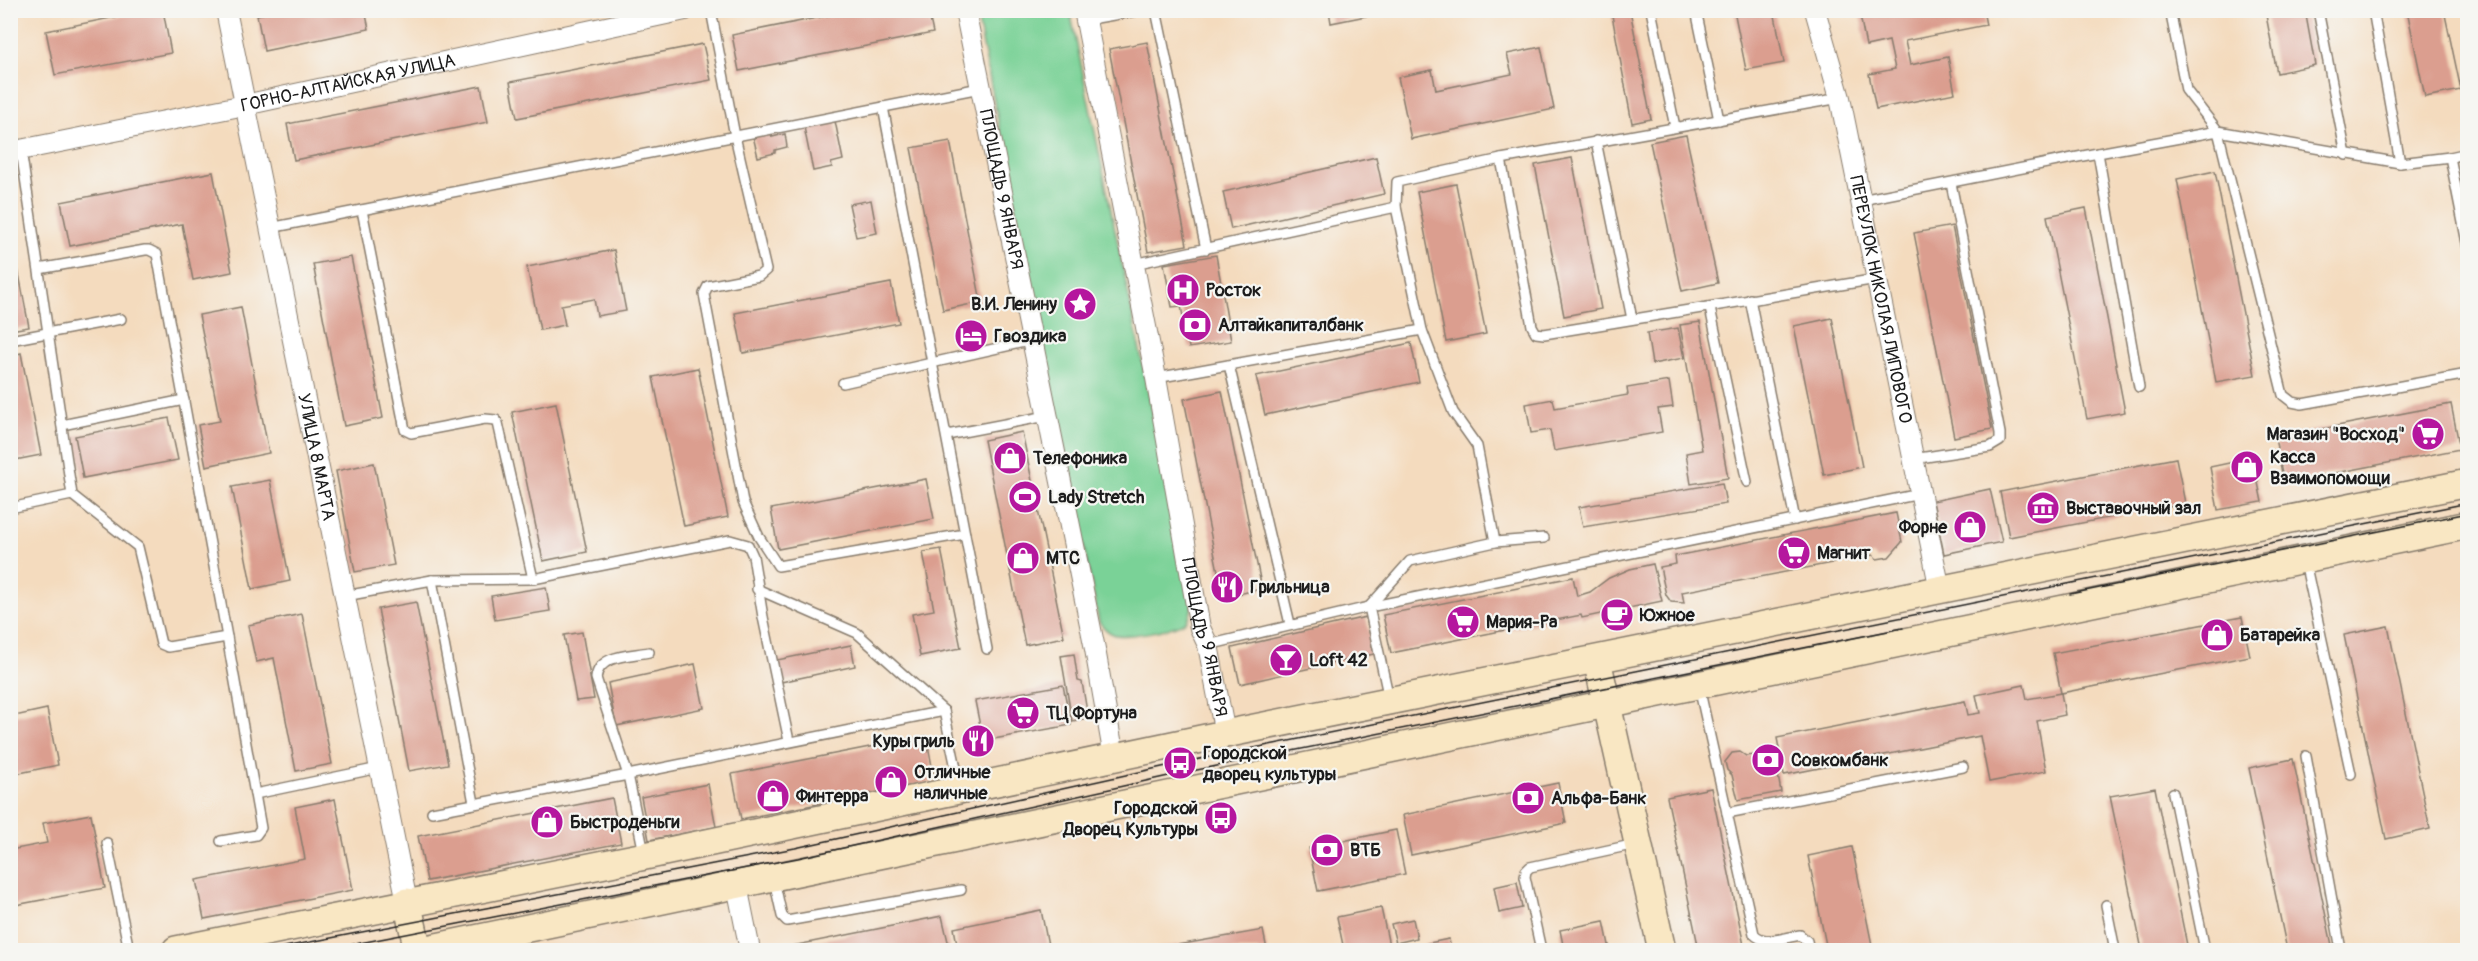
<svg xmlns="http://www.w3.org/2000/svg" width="2478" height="961" font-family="Pangolin,sans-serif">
<rect width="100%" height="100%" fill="#f6f6f2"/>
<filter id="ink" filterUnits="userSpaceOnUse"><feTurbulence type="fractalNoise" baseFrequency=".0167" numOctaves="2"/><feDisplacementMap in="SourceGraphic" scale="12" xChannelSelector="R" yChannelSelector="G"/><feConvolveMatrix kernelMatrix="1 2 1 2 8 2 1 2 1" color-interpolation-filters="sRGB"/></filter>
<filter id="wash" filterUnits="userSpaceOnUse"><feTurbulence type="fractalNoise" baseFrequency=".008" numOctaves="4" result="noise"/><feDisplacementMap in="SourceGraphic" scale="24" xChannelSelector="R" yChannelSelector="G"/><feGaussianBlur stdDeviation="1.35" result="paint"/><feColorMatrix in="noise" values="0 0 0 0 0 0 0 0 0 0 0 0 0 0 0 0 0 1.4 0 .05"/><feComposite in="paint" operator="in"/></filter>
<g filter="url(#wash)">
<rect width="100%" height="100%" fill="#f4dbbe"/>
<!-- green -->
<path fill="#7ad297" stroke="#4b775a" stroke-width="1.5" d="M976,11h94l122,593c0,6 -2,12 -6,17 -10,8 -61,18 -73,13 -6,-2 -10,-7 -14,-12z"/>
<g id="blocks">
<!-- building -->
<g fill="#db9e8f">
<path d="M150,10h13l8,43 -116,22 -9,-44z"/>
<path d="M279,10h86l4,19 -105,22 -7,-36z"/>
<path d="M856,10h72l5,23 -194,38 -7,-36z"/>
<path d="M1329,10h57v2l-55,11z"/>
<path d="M1611,10h19l21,109 -19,4z"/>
<path d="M1734,10h40l10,53 -38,7z"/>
<path d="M1859,10h124l3,15 -81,16 5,24 38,-8 7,36 -79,16 -7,-35 26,-5 -6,-28 -23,5z"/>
<path d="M2265,10h40l10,55 -38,8z"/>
<path d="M2407,10h37l17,80 -36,7z"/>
<path d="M1147,42l40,203 -39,7 -39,-203z"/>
<path d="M703,44l8,36 -194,38 -7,-36z"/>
<path d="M1541,47l13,62 -143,30 -13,-62 34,-7 4,20 76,-16 -5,-20z"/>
<path d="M481,86l7,36 -194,38 -7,-36z"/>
<path d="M835,121l8,39 -12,3 1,4 -19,4 -9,-44z"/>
<path d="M771,133l1,4 13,-3 2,13 -12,3v3l-17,4 -5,-21z"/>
<path d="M1686,135l32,148 -36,8 -32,-149z"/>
<path d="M950,141l31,161 -38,8 -32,-162z"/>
<path d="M1376,157l8,37 -153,35 -8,-37z"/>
<path d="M1572,158l29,151 -37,7 -29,-151z"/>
<path d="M2215,171l40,204 -39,7 -39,-203z"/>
<path d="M213,172l19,100 -39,8 -11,-56 -112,22 -9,-44z"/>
<path d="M1456,184l30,150 -40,8 -29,-150z"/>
<path d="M871,200l6,33 -21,4 -7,-33z"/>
<path d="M2086,208l39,204 -38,7 -40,-203z"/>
<path d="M1952,226l40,203 -38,8 -40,-204z"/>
<path d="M12,237l17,90 -19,3v-92z"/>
<path d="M614,250l12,61 -29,5 -3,-17 -33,6 4,20 -25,5 -13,-63z"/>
<path d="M1216,255l15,86 -42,7 -8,-42 -9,1 -8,-43z"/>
<path d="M351,257l32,161 -39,8 -31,-162z"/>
<path d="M891,283l8,40 -156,30 -8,-40z"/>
<path d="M241,307l28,146 -63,13 -8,-41 22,-4 -21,-106z"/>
<path d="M1832,318l30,149 -38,8 -30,-149z"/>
<path d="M1700,322l28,156 -37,6 -5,-31 16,-3 -22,-125z"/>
<path d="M1678,328l6,30 -32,6 -5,-31z"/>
<path d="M1411,343l8,39 -154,33 -9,-39z"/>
<path d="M21,353l20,102 -31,6v-105z"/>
<path d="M698,368l30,149 -44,9 -31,-149z"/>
<path d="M1669,381l4,26 -15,2 4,23 -108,19 -4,-21 -19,3 -5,-29 27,-5 2,9 73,-13 -1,-7z"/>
<path d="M1222,391l40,198 -39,8 -39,-198z"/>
<path d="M556,403l31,149 -44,9 -31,-149z"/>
<path d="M2451,404l9,45 -176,34 -9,-45z"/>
<path d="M169,418l9,42 -95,18 -8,-42z"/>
<path d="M1022,432l42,205 -39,8 -41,-205z"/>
<path d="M2176,458l9,45 -176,34 -9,-45z"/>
<path d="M2253,458l9,44 -44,8 -8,-43z"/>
<path d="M374,463l20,102 -39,7 -19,-101z"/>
<path d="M926,479l8,40 -156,30 -7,-40z"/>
<path d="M270,480l20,101 -38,8 -20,-102z"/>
<path d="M1722,483l4,21 -143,23 -4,-20z"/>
<path d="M1990,489l12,53 -58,12 -11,-53z"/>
<path d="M1896,513l6,29 -13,15 -12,2 -4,-4 -191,37 2,11 -13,-1 -5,-7 -6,-28 16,-3 -1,-8z"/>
<path d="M941,549l20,99 -41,8 -8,-42 22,-4 -11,-58z"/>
<path d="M1653,564l9,37 -80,17 -1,-3 -190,38 -8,-38 190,-38 4,19 13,-4 19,-14 21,-9z"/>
<path d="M546,587l4,24 -55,9 -4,-24z"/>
<path d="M416,602l32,162 -39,7 -31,-162z"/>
<path d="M302,614l30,150 -36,7 -22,-113 -18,4 -8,-37z"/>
<path d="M1366,617l8,37 -134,30 -8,-36z"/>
<path d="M2242,617l8,39 -189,37 -8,-40z"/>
<path d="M2388,626l42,203 -44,10 -42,-204z"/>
<path d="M582,632l12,67 -18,2 -12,-66z"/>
<path d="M851,645l4,21 -74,16 -4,-22z"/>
<path d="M1074,654l4,27 4,1 6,36 -16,3 -11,-65z"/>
<path d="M695,664l9,44 -88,18 -8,-43z"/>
<path d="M1063,685l8,40 -88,16 -8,-40z"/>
<path d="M2024,685l3,14 34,-6 4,22 -28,6 9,50 -57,11 -9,-46 -196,39 -7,-37 188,-37 3,14 12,-2 -4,-18z"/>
<path d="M47,709l11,56 -48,10v-58z"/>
<path d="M926,736l9,45 -194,38 -9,-45z"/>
<path d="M1740,752l6,4 28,-3 7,39 -43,8 -6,-25 -5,-5 -2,-8 7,-9z"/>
<path d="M2293,759l40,191h-46l-38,-182z"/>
<path d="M1558,783l8,40 -155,32 -8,-40z"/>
<path d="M708,784l8,43 -67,13 -8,-43z"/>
<path d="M1711,788l34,162h-46l-32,-153z"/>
<path d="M2155,788l33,162h-46l-32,-154z"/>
<path d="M612,798l9,45 -194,38 -9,-45z"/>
<path d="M335,799l18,91 -149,29 -8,-39 109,-21 -10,-52z"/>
<path d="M91,814l14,74 -95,18v-56l37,-7 -4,-20z"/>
<path d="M1396,830l9,44 -87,17 -9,-43z"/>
<path d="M1852,847l21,103h-46l-19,-94z"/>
<path d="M1517,882l5,26 -23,5 -5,-26z"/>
<path d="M1381,908l9,42h-46l-7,-33z"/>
<path d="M1041,910l8,40h-91l-4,-22z"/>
<path d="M942,916l8,34h-162l-1,-3z"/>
<path d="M1413,919l4,19 -21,5 -5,-19z"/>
<path d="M1604,921l6,29h-46l-4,-20z"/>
<path d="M1263,930l4,20h-112v-1z"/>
<path d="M1449,939l2,11h-25l-2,-6z"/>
</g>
</g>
</g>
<g filter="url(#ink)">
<use href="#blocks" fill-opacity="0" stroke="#887c6d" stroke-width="1.5"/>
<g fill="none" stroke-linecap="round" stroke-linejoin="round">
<defs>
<g id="lane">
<path d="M711,10l24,126 31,134 -7,6 -51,10 -4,8 39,208 16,35 19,29 187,-32"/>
<path d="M1156,10l50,239"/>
<path d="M1651,10l24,117"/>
<path d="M1696,10l23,110"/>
<path d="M2170,10l16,80 32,41 182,32"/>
<path d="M2318,10l28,145"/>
<path d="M2373,10l27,153 50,-6 18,-4"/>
<path d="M1085,20l57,-10"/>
<path d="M883,107l104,542"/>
<path d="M1596,141l36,178"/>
<path d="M21,150l51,345 66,52 23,97 7,3 59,-10 34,191 -5,7 -35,6"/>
<path d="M2450,157l18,91"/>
<path d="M1501,159l31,167 4,7 8,1 333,-55"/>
<path d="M1861,200l237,-47"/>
<path d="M1396,207l26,123 31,82 24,34 18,96 49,-4"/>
<path d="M362,210l43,220 6,3 74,-14 11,1 2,3 35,156 197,-39 18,5 5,11 10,61 26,124"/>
<path d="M270,228l710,-140"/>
<path d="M1134,264l262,-57 1,-25 104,-23 339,-61"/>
<path d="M39,269l106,-19h4l8,4 70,383"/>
<path d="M1750,299l45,221"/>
<path d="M1710,308l37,174"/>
<path d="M10,340l111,-21"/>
<path d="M1229,365l61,259"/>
<path d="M1156,378l266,-48"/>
<path d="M843,383l190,-43"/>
<path d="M2139,387l-41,-234 120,-22 65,264 9,7 10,2 166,-30"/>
<path d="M62,425l122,-25"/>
<path d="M947,435l100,-19"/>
<path d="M1913,459l77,-12 10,-6v-8l-49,-250"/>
<path d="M10,508l62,-13"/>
<path d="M2305,562l46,212"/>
<path d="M432,580l42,223"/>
<path d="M757,589l100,44 87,78"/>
<path d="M345,596l87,-16 101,-1"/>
<path d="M1208,645l161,-38 551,-113"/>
<path d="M1699,687l55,247c10,12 33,3 46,1l7,6 2,9"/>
<path d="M1389,699l-20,-92 41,-46 85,-19"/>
<path d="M2306,756l35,194"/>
<path d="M2173,793l32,157"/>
<path d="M255,794l124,-26"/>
<path d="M432,812l196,-37 316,-64 16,76"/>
<path d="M1727,813l236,-46"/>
<path d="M107,843l22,107"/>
<path d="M644,853l-16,-78 -32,-97c3,-24 34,-22 53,-26"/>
<path d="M774,880l8,36 5,5 174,-31"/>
<path d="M2106,905l9,45"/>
<path d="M1541,950l-16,-73 1,-6 4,-4 106,-23"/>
</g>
<g id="street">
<path id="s1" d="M226,10l181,892"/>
<path id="s2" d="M965,10l130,639 19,108"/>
<path id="s3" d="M1084,10l72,368 44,250 8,17 17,89"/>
<path id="s4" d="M1815,10l25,88 100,492"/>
<path id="s5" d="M10,152l235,-47 440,-95"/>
<path d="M737,886l13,64"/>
</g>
<g id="secondary">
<path d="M1597,660l65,290"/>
<path d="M407,902l11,48"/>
<path d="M176,950l469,-94 580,-122 1243,-251"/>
<path d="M422,950l2046,-425"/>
</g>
</defs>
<!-- lane casing -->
<use href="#lane" stroke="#887c6d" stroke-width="12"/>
<!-- street casing -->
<use href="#street" stroke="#887c6d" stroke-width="22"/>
<!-- secondary casing -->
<use href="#secondary" stroke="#887c6d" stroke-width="30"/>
<!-- path -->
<path stroke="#887c6d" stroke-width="4" stroke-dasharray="4.5 4.5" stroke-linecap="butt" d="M2459,950l9,-1"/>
<!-- lane -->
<use href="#lane" stroke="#fff" stroke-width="9"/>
<!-- street -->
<use href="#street" stroke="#fff" stroke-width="20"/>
<!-- secondary -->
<use href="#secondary" stroke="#f9e7c3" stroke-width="27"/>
<!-- tram -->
<g stroke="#1c1c1c" stroke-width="1.5">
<path d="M2070,594l398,-81"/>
<path d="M269,950l526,-102 385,-85 1288,-260"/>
<path d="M324,950l474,-92 384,-85 721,-145"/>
</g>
</g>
</g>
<!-- icons -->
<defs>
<symbol id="hospital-disc" viewBox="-11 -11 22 22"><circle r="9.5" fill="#b5179e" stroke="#f6f6f2"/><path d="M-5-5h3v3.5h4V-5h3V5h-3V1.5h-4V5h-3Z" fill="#fff"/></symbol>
<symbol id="sight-disc" viewBox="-11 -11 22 22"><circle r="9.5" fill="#b5179e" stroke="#f6f6f2"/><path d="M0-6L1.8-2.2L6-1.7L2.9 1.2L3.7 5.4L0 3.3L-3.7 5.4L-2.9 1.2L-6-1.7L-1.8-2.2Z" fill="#fff"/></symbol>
<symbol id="bank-disc" viewBox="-11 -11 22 22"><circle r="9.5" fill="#b5179e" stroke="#f6f6f2"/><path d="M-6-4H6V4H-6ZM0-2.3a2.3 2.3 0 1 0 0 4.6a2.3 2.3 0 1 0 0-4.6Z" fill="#fff"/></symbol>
<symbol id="hotel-disc" viewBox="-11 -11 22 22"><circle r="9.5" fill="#b5179e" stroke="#f6f6f2"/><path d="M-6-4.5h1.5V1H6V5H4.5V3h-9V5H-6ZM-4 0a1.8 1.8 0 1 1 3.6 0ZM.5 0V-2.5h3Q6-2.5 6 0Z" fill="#fff"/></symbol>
<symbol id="supermarket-disc" viewBox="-11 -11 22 22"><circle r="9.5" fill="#b5179e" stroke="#f6f6f2"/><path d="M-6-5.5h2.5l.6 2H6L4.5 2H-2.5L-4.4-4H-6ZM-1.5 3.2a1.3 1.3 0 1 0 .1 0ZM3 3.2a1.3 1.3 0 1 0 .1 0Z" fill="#fff"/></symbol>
<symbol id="shop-disc" viewBox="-11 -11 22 22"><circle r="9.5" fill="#b5179e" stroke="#f6f6f2"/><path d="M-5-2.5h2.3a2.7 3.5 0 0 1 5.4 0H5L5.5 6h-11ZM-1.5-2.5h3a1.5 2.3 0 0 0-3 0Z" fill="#fff"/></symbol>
<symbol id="stadium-disc" viewBox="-11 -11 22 22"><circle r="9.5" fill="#b5179e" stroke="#f6f6f2"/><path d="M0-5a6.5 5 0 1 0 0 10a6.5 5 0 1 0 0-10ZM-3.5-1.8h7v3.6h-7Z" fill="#fff"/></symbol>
<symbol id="museum-disc" viewBox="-11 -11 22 22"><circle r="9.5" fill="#b5179e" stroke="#f6f6f2"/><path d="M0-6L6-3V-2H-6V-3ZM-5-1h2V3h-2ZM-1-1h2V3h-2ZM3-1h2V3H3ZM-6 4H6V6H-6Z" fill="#fff"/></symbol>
<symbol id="restaurant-disc" viewBox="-11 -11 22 22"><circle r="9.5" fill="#b5179e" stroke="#f6f6f2"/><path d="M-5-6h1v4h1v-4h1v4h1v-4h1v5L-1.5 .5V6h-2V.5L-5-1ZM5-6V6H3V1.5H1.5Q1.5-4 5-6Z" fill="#fff"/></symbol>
<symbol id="cafe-disc" viewBox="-11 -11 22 22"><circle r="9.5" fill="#b5179e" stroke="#f6f6f2"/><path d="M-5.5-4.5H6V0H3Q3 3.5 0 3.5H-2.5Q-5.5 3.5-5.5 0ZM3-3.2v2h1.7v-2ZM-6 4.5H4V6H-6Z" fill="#fff"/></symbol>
<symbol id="bar-disc" viewBox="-11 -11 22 22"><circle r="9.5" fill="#b5179e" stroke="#f6f6f2"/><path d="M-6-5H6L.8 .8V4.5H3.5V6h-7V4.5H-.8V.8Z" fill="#fff"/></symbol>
<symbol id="bus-disc" viewBox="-11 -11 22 22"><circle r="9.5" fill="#b5179e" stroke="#f6f6f2"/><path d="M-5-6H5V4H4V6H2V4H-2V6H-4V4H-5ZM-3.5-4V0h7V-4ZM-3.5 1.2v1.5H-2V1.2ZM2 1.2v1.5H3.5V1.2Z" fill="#fff"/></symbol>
</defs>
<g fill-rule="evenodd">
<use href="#hospital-disc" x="1164" y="271" width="38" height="38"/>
<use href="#sight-disc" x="1061" y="285" width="38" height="38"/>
<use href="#bank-disc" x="1176" y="306" width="38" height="38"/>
<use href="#hotel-disc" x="952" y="317" width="38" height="38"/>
<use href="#supermarket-disc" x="2409" y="415" width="38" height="38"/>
<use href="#shop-disc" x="991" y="439" width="38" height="38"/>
<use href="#shop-disc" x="2228" y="448" width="38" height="38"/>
<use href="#stadium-disc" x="1006" y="478" width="38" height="38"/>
<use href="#museum-disc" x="2024" y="489" width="38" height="38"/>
<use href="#shop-disc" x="1951" y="508" width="38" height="38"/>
<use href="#supermarket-disc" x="1775" y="534" width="38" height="38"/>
<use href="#shop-disc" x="1004" y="539" width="38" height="38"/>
<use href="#restaurant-disc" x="1208" y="568" width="38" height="38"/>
<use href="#cafe-disc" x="1598" y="596" width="38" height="38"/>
<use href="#supermarket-disc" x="1444" y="603" width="38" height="38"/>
<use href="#shop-disc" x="2198" y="616" width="38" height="38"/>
<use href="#bar-disc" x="1267" y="641" width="38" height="38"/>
<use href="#supermarket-disc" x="1004" y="694" width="38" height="38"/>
<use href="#restaurant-disc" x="959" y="722" width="38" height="38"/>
<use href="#bank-disc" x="1749" y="741" width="38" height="38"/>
<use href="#bus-disc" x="1161" y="744" width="38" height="38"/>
<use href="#shop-disc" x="872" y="763" width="38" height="38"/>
<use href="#shop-disc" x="754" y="777" width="38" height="38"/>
<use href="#bank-disc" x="1509" y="779" width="38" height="38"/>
<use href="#bus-disc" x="1202" y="799" width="38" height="38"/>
<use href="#shop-disc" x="528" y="803" width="38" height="38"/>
<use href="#bank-disc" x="1308" y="831" width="38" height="38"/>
</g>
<g text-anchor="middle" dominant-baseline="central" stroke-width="4.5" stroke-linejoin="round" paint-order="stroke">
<!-- street labels -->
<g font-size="18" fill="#1c1c1c" stroke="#f6f6f2">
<text stroke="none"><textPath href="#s5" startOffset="345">ГОРНО-АЛТАЙСКАЯ УЛИЦА</textPath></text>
<text stroke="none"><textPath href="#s2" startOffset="183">ПЛОЩАДЬ 9 ЯНВАРЯ</textPath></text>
<text stroke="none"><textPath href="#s4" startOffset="297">ПЕРЕУЛОК НИКОЛАЯ ЛИПОВОГО</textPath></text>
<text stroke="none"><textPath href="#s1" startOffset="456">УЛИЦА 8 МАРТА</textPath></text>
<text stroke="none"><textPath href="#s3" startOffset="639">ПЛОЩАДЬ 9 ЯНВАРЯ</textPath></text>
</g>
<!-- poi labels -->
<g font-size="18" font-weight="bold" fill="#1c1c1c" stroke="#f6f6f2" text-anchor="start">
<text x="1206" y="290">Росток</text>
<text x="1057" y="304" text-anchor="end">В.И. Ленину</text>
<text x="1218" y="325">Алтайкапиталбанк</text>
<text x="994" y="336">Гвоздика</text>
<text x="2405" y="434" text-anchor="end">Магазин "Восход"</text>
<text x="2270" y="457">Касса<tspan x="2270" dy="21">Взаимопомощи</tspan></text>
<text x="1033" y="458">Телефоника</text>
<text x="1048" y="497">Lady Stretch</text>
<text x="2066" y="508">Выставочный зал</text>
<text x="1947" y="527" text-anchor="end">Форне</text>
<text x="1817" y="553">Магнит</text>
<text x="1046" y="558">МТС</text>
<text x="1250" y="587">Грильница</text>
<text x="1640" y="615">Южное</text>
<text x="1486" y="622">Мария-Ра</text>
<text x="2240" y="635">Батарейка</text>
<text x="1309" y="660">Loft 42</text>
<text x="1046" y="713">ТЦ Фортуна</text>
<text x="955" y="741" text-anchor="end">Куры гриль</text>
<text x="1203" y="753">Городской<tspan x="1203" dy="21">дворец культуры</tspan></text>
<text x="1791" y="760">Совкомбанк</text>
<text x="914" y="772">Отличные<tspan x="914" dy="21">наличные</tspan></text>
<text x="796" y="796">Финтерра</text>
<text x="1551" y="798">Альфа-Банк</text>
<text x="1198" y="808" text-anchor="end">Городской<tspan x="1198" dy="21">Дворец Культуры</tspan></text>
<text x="570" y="822">Быстроденьги</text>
<text x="1350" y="850">ВТБ</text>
</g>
</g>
<!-- margin -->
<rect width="2478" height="961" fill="none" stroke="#f6f6f2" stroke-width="36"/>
</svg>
